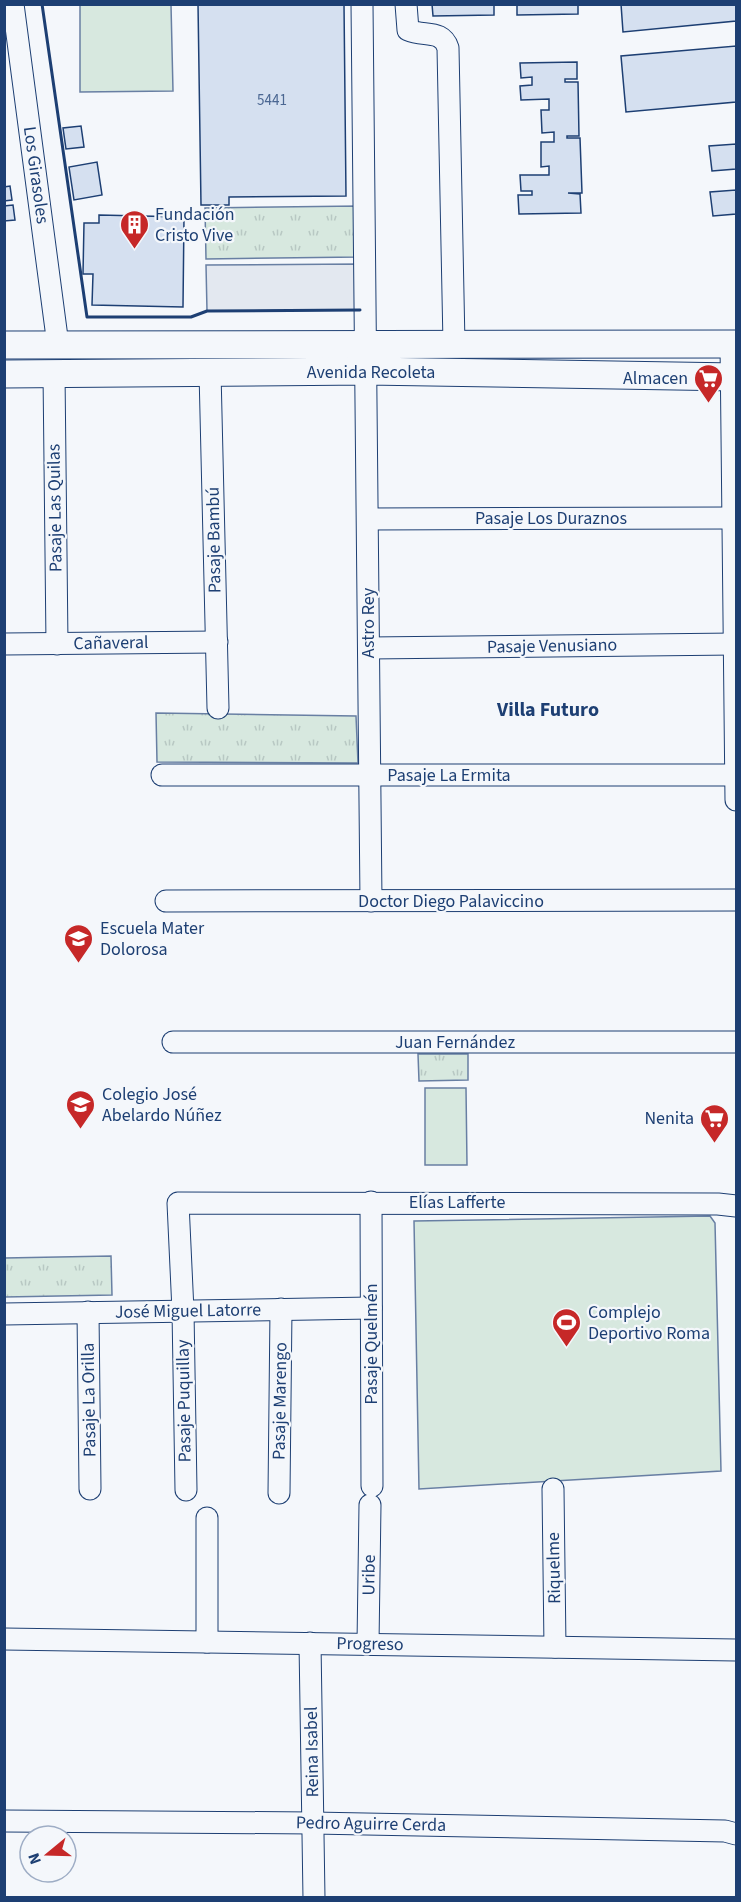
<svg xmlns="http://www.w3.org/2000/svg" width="741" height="1902" font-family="'Source Sans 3',sans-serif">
<defs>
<pattern id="grass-tufts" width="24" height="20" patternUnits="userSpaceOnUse" patternTransform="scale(1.5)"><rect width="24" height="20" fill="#d7e8df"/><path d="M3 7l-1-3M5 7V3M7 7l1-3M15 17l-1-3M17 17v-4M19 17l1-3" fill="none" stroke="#b8c8c3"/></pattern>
</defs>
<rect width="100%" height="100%" fill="#f4f7fb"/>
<!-- grass -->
<g fill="url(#grass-tufts)" stroke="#687fa3" stroke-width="1.5">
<path d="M359,206v51l-153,2 -1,-51z"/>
<path d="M156,713l200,3 2,47 -201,-1z"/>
<path d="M418,1054h50v26l-49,1z"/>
<path d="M111,1256l1,39 -107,2v-39z"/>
</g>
<!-- park -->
<g fill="#d7e8df" stroke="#687fa3" stroke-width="1.5">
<path d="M80,5h91l2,86 -93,1z"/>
<path d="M425,1088h41l1,77h-42z"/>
<path d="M710,1216l5,7 6,248 -302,18 -5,-268z"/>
</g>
<!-- parking -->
<path fill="#e3e8f0" stroke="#687fa3" stroke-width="1.5" d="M360,264v46l-153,1 -1,-46z"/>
<!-- building -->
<g fill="#d5e0f0" stroke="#1d3f73" stroke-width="1.5">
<path d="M198,4h146l2,192 -117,1v8h-28z"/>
<path d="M432,4h62v11l-61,1z"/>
<path d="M517,4h61v10l-61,1z"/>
<path d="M621,4h115v17l-113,11z"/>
<path d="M736,46v56l-110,10 -5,-56z"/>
<path d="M577,62v17h-12v3h13l1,54h-12v2h13l2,55h-14l12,1 1,19 -62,1 -1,-19h14v-4h-11l-1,-16h29v-9l-8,1v-25h13v-10l-12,1 -1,-23h8v-11l-28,1 -1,-14 12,-1v-8l-11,1 -1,-15z"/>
<path d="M81,126l3,21 -18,2 -3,-21z"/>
<path d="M736,144v25l-24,2 -3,-25z"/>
<path d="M97,162l5,33 -28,5 -5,-33z"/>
<path d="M10,186l2,14 -8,1v-14z"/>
<path d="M736,190v24l-23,2 -3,-24z"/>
<path d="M13,205l2,15 -11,1v-15z"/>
<path d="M99,215l85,2 -1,90 -91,-2 1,-31h-10l1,-51h15z"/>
</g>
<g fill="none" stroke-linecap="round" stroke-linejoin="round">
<defs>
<g id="minor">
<path d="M13,4l45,341"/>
<path d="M362,4l9,897"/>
<path d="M406,4l2,26c16,7 34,-1 40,18l6,296"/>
<path d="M731,344l5,456"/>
<path d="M210,372l8,336"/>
<path d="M54,373l3,271"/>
<path d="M368,519l365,-1"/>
<path d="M4,644l213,-2"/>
<path d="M369,648l366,-4"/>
<path d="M162,775h574"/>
<path d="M166,901l570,-1"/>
<path d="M173,1042h563"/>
<path d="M371,1202l1,284"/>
<path d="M88,1312l2,177"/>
<path d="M4,1314l367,-6"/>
<path d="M553,1489l2,158"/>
<path d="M186,1490l-3,-179 -5,-108 540,1 18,2"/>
<path d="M279,1493l2,-184"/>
<path d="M207,1518v124"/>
<path d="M4,1639l732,11"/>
<path d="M310,1643l4,255"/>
<path d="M368,1644l2,-139"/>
<path d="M4,1821l309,2 412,8 11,3"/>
</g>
<g id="major">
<path d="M4,345l732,-1"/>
<path d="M4,374l363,-3 369,6"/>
</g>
</defs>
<!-- minor casing -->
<use href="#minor" stroke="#1d3f73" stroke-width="23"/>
<!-- major casing -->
<use href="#major" stroke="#1d3f73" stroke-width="29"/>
<!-- minor -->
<use href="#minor" stroke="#f4f7fb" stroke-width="21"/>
<!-- major -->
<use href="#major" stroke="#f4f7fb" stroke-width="27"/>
<!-- wall -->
<path stroke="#1d3f73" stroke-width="3" d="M42,4l45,313h104l16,-6 153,-1"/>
</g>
<!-- icons -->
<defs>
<symbol id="building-pin" viewBox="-11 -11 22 30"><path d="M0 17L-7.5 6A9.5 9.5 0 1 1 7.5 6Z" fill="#c62828" stroke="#f4f7fb"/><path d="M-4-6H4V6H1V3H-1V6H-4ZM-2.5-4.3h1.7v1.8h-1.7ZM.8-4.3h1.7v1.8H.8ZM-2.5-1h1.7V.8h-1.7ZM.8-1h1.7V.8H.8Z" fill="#fff"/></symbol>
<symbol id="supermarket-pin" viewBox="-11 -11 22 30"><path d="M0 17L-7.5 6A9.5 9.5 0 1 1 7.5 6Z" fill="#c62828" stroke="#f4f7fb"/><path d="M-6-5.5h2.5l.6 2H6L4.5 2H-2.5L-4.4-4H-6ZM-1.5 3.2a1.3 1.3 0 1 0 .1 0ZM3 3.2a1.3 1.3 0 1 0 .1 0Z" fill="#fff"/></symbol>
<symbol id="school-pin" viewBox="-11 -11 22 30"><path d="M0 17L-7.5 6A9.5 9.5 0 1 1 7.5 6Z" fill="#c62828" stroke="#f4f7fb"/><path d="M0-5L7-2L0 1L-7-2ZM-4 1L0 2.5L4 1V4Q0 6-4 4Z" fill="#fff"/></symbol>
<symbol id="stadium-pin" viewBox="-11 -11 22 30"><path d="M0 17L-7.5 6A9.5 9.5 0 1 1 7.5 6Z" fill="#c62828" stroke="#f4f7fb"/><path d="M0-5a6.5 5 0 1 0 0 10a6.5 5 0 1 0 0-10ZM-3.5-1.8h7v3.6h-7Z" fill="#fff"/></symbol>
</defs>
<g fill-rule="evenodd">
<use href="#building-pin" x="118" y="208" width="33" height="45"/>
<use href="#supermarket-pin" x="692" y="362" width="33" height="45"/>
<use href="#school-pin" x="62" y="922" width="33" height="45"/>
<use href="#school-pin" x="64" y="1088" width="33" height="45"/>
<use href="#supermarket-pin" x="698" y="1102" width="33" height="45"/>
<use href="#stadium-pin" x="550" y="1306" width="33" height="45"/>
</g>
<g text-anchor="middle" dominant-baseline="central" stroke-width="4.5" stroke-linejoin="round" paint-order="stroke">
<!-- number labels -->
<g font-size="15" fill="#4b6792">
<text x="272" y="100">5441</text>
</g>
<!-- street labels -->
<g font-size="18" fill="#1d3f73" stroke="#f4f7fb">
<text transform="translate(36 175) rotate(82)">Los Girasoles</text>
<text x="371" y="372">Avenida Recoleta</text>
<text transform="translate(55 508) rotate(-91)">Pasaje Las Quilas</text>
<text x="551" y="518">Pasaje Los Duraznos</text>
<text transform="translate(214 540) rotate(-91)">Pasaje Bambú</text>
<text transform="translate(368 623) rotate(-90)">Astro Rey</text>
<text transform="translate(111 643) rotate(-1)">Cañaveral</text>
<text transform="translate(552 646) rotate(-1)">Pasaje Venusiano</text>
<text x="449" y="775">Pasaje La Ermita</text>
<text x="451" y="901">Doctor Diego Palaviccino</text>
<text x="455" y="1042">Juan Fernández</text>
<text x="457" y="1202">Elías Lafferte</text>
<text transform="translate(188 1311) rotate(-1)">José Miguel Latorre</text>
<text transform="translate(371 1344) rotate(-90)">Pasaje Quelmén</text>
<text transform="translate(89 1400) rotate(-91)">Pasaje La Orilla</text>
<text transform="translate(184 1401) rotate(-91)">Pasaje Puquillay</text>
<text transform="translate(280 1401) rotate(-89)">Pasaje Marengo</text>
<text transform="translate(554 1568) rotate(-91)">Riquelme</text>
<text transform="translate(369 1575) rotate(-89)">Uribe</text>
<text transform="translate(370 1644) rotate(1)">Progreso</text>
<text transform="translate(312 1752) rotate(-91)">Reina Isabel</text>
<text transform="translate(371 1824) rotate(1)">Pedro Aguirre Cerda</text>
</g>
<!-- poi labels -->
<g font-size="18" fill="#1d3f73" stroke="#f4f7fb" text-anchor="start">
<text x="155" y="214">Fundación<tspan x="155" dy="21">Cristo Vive</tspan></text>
<text x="688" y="378" text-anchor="end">Almacen</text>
<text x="100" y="928">Escuela Mater<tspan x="100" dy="21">Dolorosa</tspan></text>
<text x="102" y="1094">Colegio José<tspan x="102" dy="21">Abelardo Núñez</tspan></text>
<text x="694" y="1118" text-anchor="end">Nenita</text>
<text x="588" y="1312">Complejo<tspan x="588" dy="21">Deportivo Roma</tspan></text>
</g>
<!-- neighbourhood labels -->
<g font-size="20" font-weight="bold" fill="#1d3f73" stroke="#f4f7fb">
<text x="548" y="710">Villa Futuro</text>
</g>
</g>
<!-- border -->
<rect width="741" height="1902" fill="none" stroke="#1d3f73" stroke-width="12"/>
<!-- north arrow -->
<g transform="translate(48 1854) rotate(251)"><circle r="28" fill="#f4f7fb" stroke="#9eadc5" stroke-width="1.5"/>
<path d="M0-4.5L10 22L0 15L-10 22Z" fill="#c62828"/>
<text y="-9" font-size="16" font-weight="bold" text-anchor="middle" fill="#1d3f73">N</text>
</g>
</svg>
